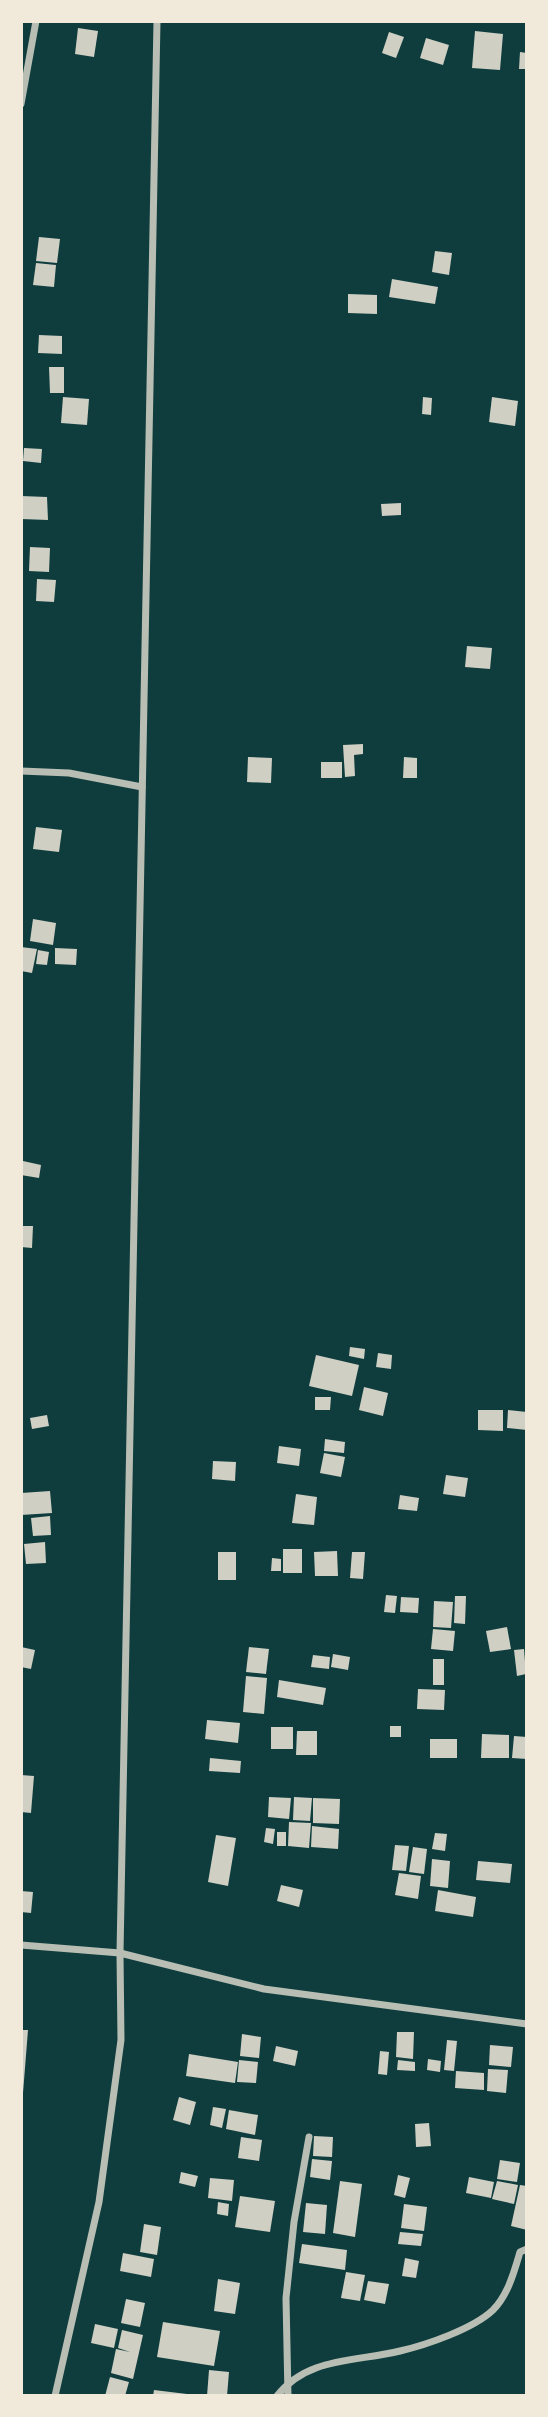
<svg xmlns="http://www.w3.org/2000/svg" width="548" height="2417" font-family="'Playfair Display',serif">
<rect width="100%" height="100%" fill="#0f3d3e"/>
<!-- building -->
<g fill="#cfcfc3">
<path d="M78,28l20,3 -4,26 -19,-3z"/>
<path d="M475,31l28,3 -3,36 -28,-2z"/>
<path d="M389,32l15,5 -8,21 -14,-5z"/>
<path d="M426,38l23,7 -6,20 -23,-7z"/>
<path d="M520,52l7,1v16h-8z"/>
<path d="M39,237l21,2 -3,24 -21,-2z"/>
<path d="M435,251l17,2 -3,22 -17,-3z"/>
<path d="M36,263l20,2 -2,22 -21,-2z"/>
<path d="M392,279l46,8 -3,17 -46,-7z"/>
<path d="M348,294l29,1v19l-29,-1z"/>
<path d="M39,335l23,1v18l-24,-1z"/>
<path d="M49,367h15v26h-14z"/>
<path d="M63,397l26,2 -2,26 -26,-2z"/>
<path d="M423,397l9,1 -1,17 -9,-1z"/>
<path d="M492,397l26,4 -3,25 -26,-4z"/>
<path d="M24,448l18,1 -1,14 -18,-2z"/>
<path d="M21,496l26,1 1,23 -27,-1z"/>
<path d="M401,503v12l-19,1 -1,-12z"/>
<path d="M30,547l20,1 -1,24 -20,-1z"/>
<path d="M37,579l19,1 -2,22 -18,-1z"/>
<path d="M467,646l25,2 -2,21 -25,-2z"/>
<path d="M363,744v10l-9,1 1,21 -10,1 -2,-32z"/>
<path d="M248,757l24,1 -1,25 -24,-1z"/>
<path d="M404,757l13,1v20h-14z"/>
<rect x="321" y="762" width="21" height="16"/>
<path d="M36,827l26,3 -3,22 -26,-3z"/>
<path d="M33,919l23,4 -3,22 -23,-4z"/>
<path d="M21,947l16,2 -5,24 -11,-2z"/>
<path d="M55,948l22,1 -1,16 -21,-1z"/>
<path d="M38,950l11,2 -2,13 -11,-1z"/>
<path d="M23,1161l18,4 -2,13 -18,-3z"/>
<path d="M21,1226h12l-1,22 -11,-1z"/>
<path d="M350,1347l15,2 -1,10 -15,-3z"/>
<path d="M378,1353l14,2 -1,14 -15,-2z"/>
<path d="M316,1355l43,10 -7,31 -43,-10z"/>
<path d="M364,1387l24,6 -5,23 -24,-6z"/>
<path d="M315,1397h16l-1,13h-15z"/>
<path d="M478,1410h25v21l-25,-1z"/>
<path d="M508,1410l19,2v18l-20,-2z"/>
<path d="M47,1415l2,11 -17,3 -2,-11z"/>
<path d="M325,1439l20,3 -1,11 -20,-2z"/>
<path d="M279,1446l22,3 -2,17 -22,-3z"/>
<path d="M324,1453l21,4 -4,20 -21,-4z"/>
<path d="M213,1461l23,1 -1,19 -23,-2z"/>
<path d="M446,1475l22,3 -3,19 -22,-3z"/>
<path d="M50,1491l2,22 -31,2v-22z"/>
<path d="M296,1494l21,3 -3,28 -22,-2z"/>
<path d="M400,1495l19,3 -2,13 -19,-2z"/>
<path d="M50,1516l1,19 -18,1 -2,-18z"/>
<path d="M45,1542l1,21 -20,1 -2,-20z"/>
<rect x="283" y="1549" width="19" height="24"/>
<path d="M337,1551l1,25h-23l-1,-24z"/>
<rect x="218" y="1552" width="18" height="28"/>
<path d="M352,1552h13l-2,27 -13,-1z"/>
<path d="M272,1558l9,1v12h-10z"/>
<path d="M386,1595l11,1 -2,17 -11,-1z"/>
<path d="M455,1596h11l-1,28 -11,-1z"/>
<path d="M401,1597l18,1 -1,15 -18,-1z"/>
<path d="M434,1601l19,1 -2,26 -18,-1z"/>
<path d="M507,1627l4,22 -21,3 -4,-21z"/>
<path d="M433,1629l22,2 -2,20 -22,-2z"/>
<path d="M21,1647l14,3 -4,19 -10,-2z"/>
<path d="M249,1647l20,2 -3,25 -20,-2z"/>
<path d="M524,1649l2,25 -9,2 -3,-26z"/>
<path d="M333,1654l17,3 -2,13 -17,-3z"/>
<path d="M313,1655l17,2 -1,12 -18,-2z"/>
<rect x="433" y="1659" width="11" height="26"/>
<path d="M246,1676l21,2 -3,36 -21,-2z"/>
<path d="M279,1680l47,8 -3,17 -46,-8z"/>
<path d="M418,1689l27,1 -1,20 -27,-1z"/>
<path d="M207,1720l33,3 -2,20 -33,-4z"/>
<rect x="390" y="1726" width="11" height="11"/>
<rect x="271" y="1727" width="22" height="22"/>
<path d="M297,1731h20v24h-21z"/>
<path d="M482,1734l27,1v23h-28z"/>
<path d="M514,1736l13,1v22l-15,-1z"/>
<rect x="430" y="1739" width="27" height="19"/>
<path d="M210,1758l31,3 -1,12 -31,-2z"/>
<path d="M21,1775l13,1 -3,37 -10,-1z"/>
<path d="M269,1797l22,1 -2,21 -21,-2z"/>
<path d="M294,1797l18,1 -2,23 -17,-1z"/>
<path d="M313,1798l27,1 -1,25 -26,-1z"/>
<path d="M289,1822l22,1 -2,25 -21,-2z"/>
<path d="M312,1826l27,3 -1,20 -27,-2z"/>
<path d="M266,1828l9,1 -2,15 -9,-2z"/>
<rect x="277" y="1832" width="9" height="14"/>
<path d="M435,1833l12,1 -2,17 -13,-2z"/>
<path d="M216,1835l20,3 -8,48 -20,-4z"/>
<path d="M395,1845l14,1 -3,25 -14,-1z"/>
<path d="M413,1847l14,2 -3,25 -15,-2z"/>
<path d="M432,1859l18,2 -2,27 -18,-2z"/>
<path d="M478,1861l34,3 -2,19 -34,-3z"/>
<path d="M399,1873l22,3 -3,23 -23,-4z"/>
<path d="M281,1885l22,5 -4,17 -22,-6z"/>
<path d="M438,1890l38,7 -3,20 -38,-6z"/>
<path d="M21,1891l12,1 -2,21 -10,-1z"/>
<path d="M21,2030h7l-5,63h-2z"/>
<path d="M397,2032h17l-1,27 -17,-2z"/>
<path d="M242,2034l19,3 -2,21 -19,-2z"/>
<path d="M447,2040l10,1 -3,30 -10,-1z"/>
<path d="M490,2045l23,2 -2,20 -22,-2z"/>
<path d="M276,2046l22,5 -3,15 -22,-5z"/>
<path d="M380,2051l9,1 -2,23 -9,-1z"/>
<path d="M189,2054l49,8 -3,21 -49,-7z"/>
<path d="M428,2059l13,2 -1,11 -13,-2z"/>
<path d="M239,2060l19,2 -2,21 -19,-1z"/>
<path d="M398,2060l17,2v9l-18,-1z"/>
<path d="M488,2069l20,1 -2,23 -19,-2z"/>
<path d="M456,2071l28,2v17l-29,-2z"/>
<path d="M179,2097l17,5 -6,23 -17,-5z"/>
<path d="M213,2107l13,2 -4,19 -12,-3z"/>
<path d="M229,2110l29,5 -3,20 -29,-6z"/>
<path d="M429,2123l2,23 -15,1 -1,-23z"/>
<path d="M314,2136l19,1 -1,20 -19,-1z"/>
<path d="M241,2137l21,3 -3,21 -21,-3z"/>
<path d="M312,2159l20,2 -2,19 -20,-3z"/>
<path d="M500,2160l20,3 -3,19 -20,-3z"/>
<path d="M181,2172l17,4 -3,11 -16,-4z"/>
<path d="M398,2175l12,3 -5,20 -11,-3z"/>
<path d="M469,2177l25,5 -3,16 -25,-5z"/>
<path d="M210,2178l24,2 -2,21 -24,-3z"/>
<path d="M340,2181l22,3 -7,53 -22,-4z"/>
<path d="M497,2181l21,4 -4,19 -22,-5z"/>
<path d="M520,2185l7,1v44l-16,-4z"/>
<path d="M240,2196l35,5 -5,31 -35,-5z"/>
<path d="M218,2202l11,2 -1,12 -11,-2z"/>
<path d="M306,2203l21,2 -2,29 -22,-2z"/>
<path d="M404,2204l23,3 -3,24 -23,-3z"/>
<path d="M144,2224l17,3 -4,28 -17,-3z"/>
<path d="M400,2232l23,2 -2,12 -23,-2z"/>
<path d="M302,2244l45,6 -2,20 -46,-7z"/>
<path d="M123,2253l31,6 -3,18 -31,-6z"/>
<path d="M405,2258l14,3 -3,17 -14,-2z"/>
<path d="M346,2272l19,3 -5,26 -19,-3z"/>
<path d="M218,2279l22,4 -5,31 -21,-3z"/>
<path d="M368,2281l21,3 -4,20 -21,-4z"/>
<path d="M126,2299l19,4 -5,24 -19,-4z"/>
<path d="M163,2322l57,9 -6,35 -57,-9z"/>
<path d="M95,2324l23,5 -4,19 -23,-5z"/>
<path d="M122,2330l21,5 -10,44 -22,-6 5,-24 14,3 -12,-4z"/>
<path d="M209,2370l20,2 -2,24h-20z"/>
<path d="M110,2377l19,5 -4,14h-20z"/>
<path d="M154,2390l33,4v2h-34z"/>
</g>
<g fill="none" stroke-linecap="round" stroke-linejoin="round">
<!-- minor -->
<g stroke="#b8beb3" stroke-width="7">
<path d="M21,104l15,-83"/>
<path d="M21,771l48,2 73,14"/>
<path d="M21,1945l99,8 144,36 263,35"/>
<path d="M55,2396l44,-194 22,-162 -1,-87 37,-1932"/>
<path d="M277,2396c30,-39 78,-34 123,-45 26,-6 73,-22 93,-41 15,-15 21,-38 27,-58l7,-3"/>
<path d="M288,2396l-2,-98 8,-76 15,-85"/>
</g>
</g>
<!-- border -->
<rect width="548" height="2417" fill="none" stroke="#f1e9da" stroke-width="46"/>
</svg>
